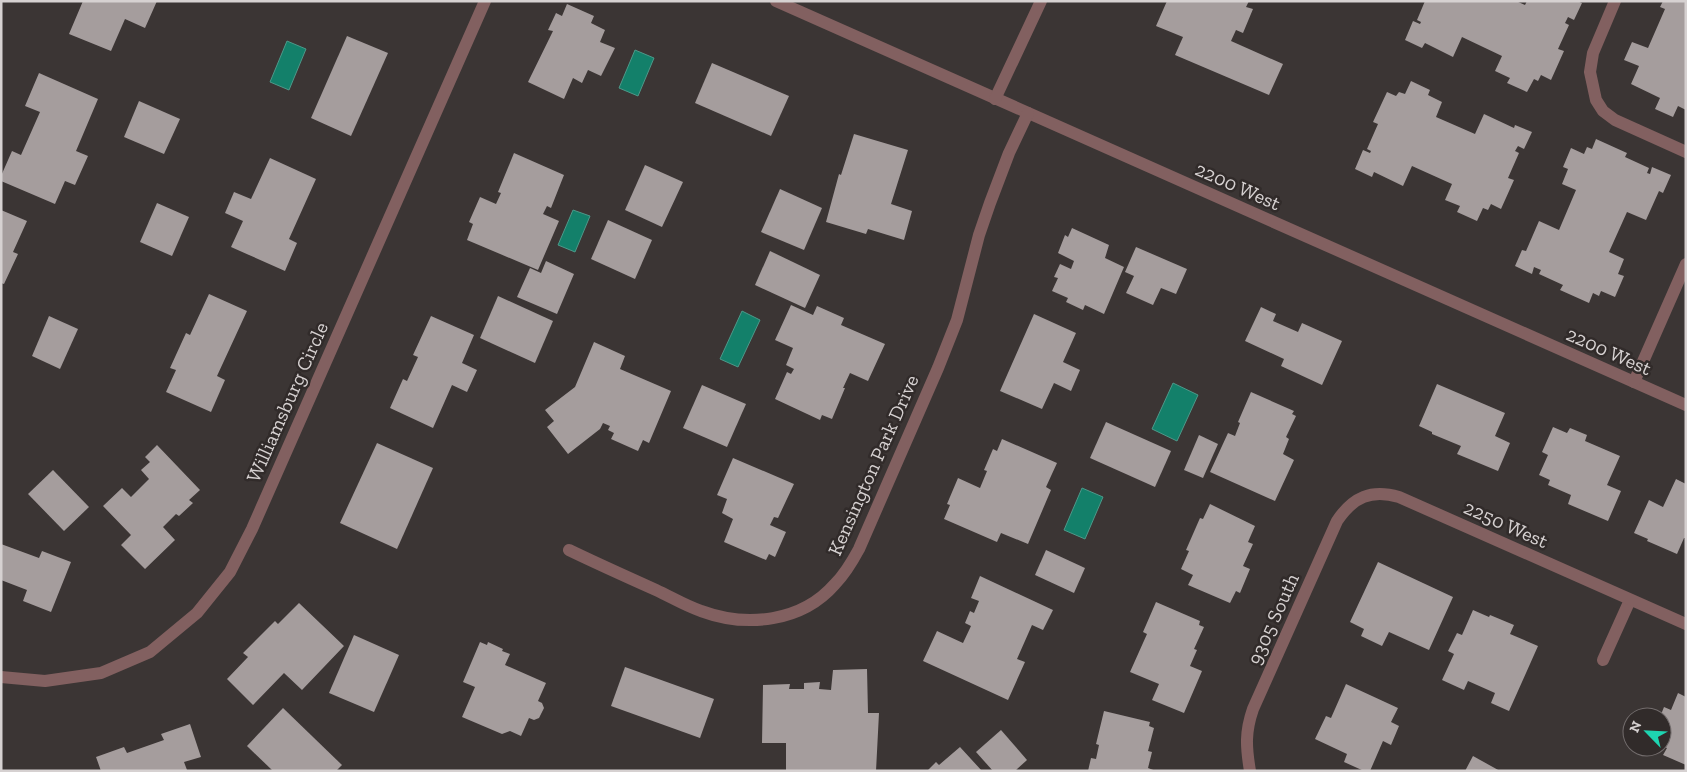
<svg xmlns="http://www.w3.org/2000/svg" width="1687" height="772" font-family="'Zilla Slab',serif">
<rect width="100%" height="100%" fill="#3b3534"/>
<!-- water -->
<g fill="#13806a" stroke="#4e9889">
<path d="M287,41l19,8 -17,41 -19,-8z"/>
<path d="M635,50l19,8 -16,38 -19,-8z"/>
<path d="M573,210l17,6 -15,36 -17,-7z"/>
<path d="M742,311l18,9 -22,47 -18,-8z"/>
<path d="M1173,383l25,12 -21,46 -25,-12z"/>
<path d="M1082,488l21,9 -18,42 -21,-9z"/>
</g>
<!-- building -->
<g fill="#a59d9d">
<path d="M83,1h74l-12,27 -20,-9 -14,32 -42,-17z"/>
<path d="M1167,1h82l-3,6 7,2 -10,24 -7,-3 -5,11 52,23 -14,31 -94,-40 8,-18 -27,-11z"/>
<path d="M1425,1h91l9,4 2,-4h50l5,2 -8,17 -6,-3 -3,6 4,2 -11,24 6,2 -13,29 -10,-5 -3,6 -4,-2 -7,13 -20,-9 3,-5 -15,-7 7,-15 -40,-19 -9,20 -28,-14 -3,5 -17,-8 8,-19 7,3 1,-2 -4,-2z"/>
<path d="M1663,1h23v109l-8,-4 -5,11 -18,-8 5,-11 -29,-14 8,-18 -15,-6 8,-18 16,6 17,-39 -5,-2z"/>
<path d="M567,4l27,12 -3,7 14,7 -5,12 15,6 -14,28 -13,-6 -6,13 -9,-5 -9,21 -36,-17 25,-51 -5,-1 8,-17 6,3z"/>
<path d="M347,36l41,17 -37,83 -40,-18z"/>
<path d="M712,63l77,33 -18,40 -76,-33z"/>
<path d="M39,73l59,26 -22,52 12,5 -13,29 -10,-4 -10,23 -54,-23v-5l11,-25 9,4 19,-43 -15,-6z"/>
<path d="M1411,81l19,9 -2,5 14,7 -6,15 39,17 9,-20 30,14 1,-3 17,7 -8,17 -6,-3 -3,5 4,2 -11,25 6,2 -13,29 -10,-5 -3,6 -5,-2 -6,13 -20,-9 3,-6 -15,-6 7,-16 -40,-18 -9,20 -29,-14 -2,5 -17,-8 8,-19 7,3 1,-2 -4,-2 11,-25 -5,-2 14,-30 9,4 3,-4 6,2z"/>
<path d="M139,101l41,18 -16,35 -40,-17z"/>
<path d="M854,134l54,16 -17,54 21,7 -8,29 -36,-11 -2,5 -40,-12 13,-48 2,1z"/>
<path d="M1596,139l31,14 -2,4 24,11 -2,5 3,1 2,-7 19,8 -8,18 -4,-2 -13,29 -19,-8 -18,40 15,7 -6,15 6,2 -9,21 -14,-6 -2,5 -6,-3 -4,10 -29,-13 3,-5 -24,-11 2,-4 -7,-3 -2,7 -17,-8 7,-16 4,1 13,-30 20,9 17,-40 -14,-6 6,-15 -5,-2 8,-19 13,6 3,-7 5,2z"/>
<path d="M514,153l50,22 -13,33 -4,-2 -4,8 16,7 -21,49 -71,-30 6,-16 -4,-2 11,-25 16,7 5,-11 -3,-1z"/>
<path d="M270,158l46,21 -27,60 8,4 -12,28 -54,-24 12,-26 -18,-8 9,-21 17,7z"/>
<path d="M645,165l38,17 -21,45 -37,-17z"/>
<path d="M780,189l42,19 -18,42 -43,-18z"/>
<path d="M157,203l32,14 -17,39 -32,-14z"/>
<path d="M1,210l26,11 -14,31 5,2 -14,30 -3,-1z"/>
<path d="M608,220l44,20 -17,39 -44,-20z"/>
<path d="M1072,228l37,17 -4,13 19,9 -20,47 -19,-9 -2,5 -17,-8 2,-4 -16,-7 6,-13 -4,-1 6,-13 11,5 3,-8 -16,-8 7,-18 3,2z"/>
<path d="M1136,247l51,22 -11,25 -15,-6 -8,17 -27,-12 8,-17 -9,-4z"/>
<path d="M770,251l50,24 -15,33 -50,-23z"/>
<path d="M546,261l28,13 -17,40 -40,-17 13,-29 11,5z"/>
<path d="M209,294l38,17 -30,65 8,4 -14,32 -45,-20 10,-22 -6,-2 16,-35 4,2z"/>
<path d="M498,296l55,25 -18,42 -55,-25z"/>
<path d="M791,305l22,10 4,-9 27,12 -3,7 44,19 -17,37 -18,-8 -7,15h2l-13,31 -10,-4 -2,5 -45,-21 12,-27 4,2 3,-5 -8,-4 7,-17 -18,-8z"/>
<path d="M1261,307l15,7 -3,7 25,11 4,-9 40,18 -20,44 -41,-19 3,-7 -39,-18z"/>
<path d="M1034,314l42,19 -13,29 17,8 -9,21 -17,-8 -12,26 -42,-18z"/>
<path d="M49,316l29,13 -18,40 -28,-13z"/>
<path d="M431,316l43,19 -12,28 15,7 -10,22 -15,-7 -19,43 -43,-20 13,-29 4,2 11,-24 -5,-2z"/>
<path d="M594,342l31,14 -5,13 51,22 -22,52 -6,-3 -5,11 -27,-12 3,-6 -6,-3 2,-4 -7,-3 -3,6 -32,25 -21,-27 7,-6 -9,-11 30,-23z"/>
<path d="M1437,384l68,29 -10,23 15,7 -12,28 -41,-17 4,-8 -29,-12v-2l-13,-6z"/>
<path d="M702,385l44,19 -19,43 -44,-19z"/>
<path d="M1251,392l43,19 -2,3 4,2 -10,21 3,2 -6,15 11,6 -19,41 -65,-29 18,-39 7,3 5,-13 -2,-1z"/>
<path d="M1106,422l65,29 -16,36 -65,-29z"/>
<path d="M1553,427l14,6 3,-5 17,7 -2,6 35,15 -13,29 14,6 -13,30 -40,-17 3,-9 -23,-10 2,-5 -11,-5 9,-20 -6,-3z"/>
<path d="M1199,435l19,9 -15,34 -19,-8z"/>
<path d="M1002,439l55,24 -11,24 5,3 -23,54 -27,-11 -4,9 -53,-23 6,-14 -3,-1 11,-26 22,10 7,-17 -3,-1 9,-21 4,2z"/>
<path d="M377,443l56,25 -36,81 -57,-26z"/>
<path d="M157,445l43,45 -11,10 4,3 -14,13 -3,-2 -13,13 12,13 -30,29 -24,-24 10,-10 -28,-29 19,-18 9,9 18,-18 -8,-9 9,-8 -5,-5z"/>
<path d="M733,458l61,26 -16,34 -4,-1 -4,8 16,7 -11,25 -6,-3 -3,6 -42,-18 9,-23 -11,-6 5,-14 -10,-4z"/>
<path d="M53,470l36,37 -25,24 -36,-37z"/>
<path d="M1676,479l10,5v54h-2l-7,16 -30,-13 1,-2 -14,-6 15,-33 14,7z"/>
<path d="M1210,504l45,22 -7,16 5,2 -10,22 7,3 -10,24 -4,-2 -6,12 -42,-18 5,-10 -12,-6 8,-18 -3,-1 14,-32 3,1z"/>
<path d="M1,544l38,14 3,-7 29,11 -20,50 -28,-11 4,-11 -26,-10z"/>
<path d="M1046,550l39,18 -11,25 -39,-18z"/>
<path d="M1378,562l75,35 -24,53 -40,-18 -7,14 -21,-10 3,-7 -14,-7z"/>
<path d="M980,576l73,34 -10,20 -11,-5 -15,34 8,3 -17,38 -85,-39 14,-30 26,12 8,-17 -6,-3 5,-12 4,2 5,-12 -8,-3z"/>
<path d="M1156,602l44,19 -1,4 5,2 -10,22 3,1 -7,16 12,5 -18,42 -32,-13 7,-16 -29,-12 17,-38 -4,-2z"/>
<path d="M299,603l45,43 -42,44 -18,-17 -31,32 -26,-26 21,-22 -5,-4 32,-32 3,3z"/>
<path d="M1473,610l16,7 1,-2 24,10 -4,9 28,12 -29,65 -18,-8 4,-10 -27,-12 -4,9 -22,-10 12,-26 -6,-3 9,-18 5,2z"/>
<path d="M354,635l45,20 -25,57 -45,-19z"/>
<path d="M480,642l7,3 1,-3 15,7 -1,2 8,3 -5,11 41,18 -8,18 4,2 2,5 -5,10 -5,2 -5,-2 -8,18 -11,-5 -8,3 -40,-17 13,-30 -12,-5z"/>
<path d="M625,667l89,32 -14,39 -89,-32z"/>
<path d="M867,669l1,44h11l-3,58h-90v-28h-24l1,-58 27,-1 -1,5h15v-6l16,-1 -1,7 12,1 2,-20z"/>
<path d="M1346,684l52,24 -7,14 8,4 -8,19 -8,-4 -13,30h-6l-20,-9 3,-8 -32,-15 11,-23 5,2z"/>
<path d="M1678,693l8,4v68l-23,-10 4,-7 -5,-2v-29h-2l4,-10 7,3z"/>
<path d="M283,708l59,57 -6,6h-63l-26,-25z"/>
<path d="M1104,711l46,11 -1,4 5,2 -6,23 4,1 -4,16 8,3h-68l3,-13 5,1 3,-14 -3,-1z"/>
<path d="M190,724l11,33 -17,5 3,8 -86,1 -5,-14 28,-10 3,6 37,-13 -3,-6z"/>
<path d="M1001,730l26,30 -12,11h-22l-17,-19z"/>
<path d="M960,747l22,24h-55l9,-9 3,3z"/>
<path d="M1473,756l27,15h-35z"/>
</g>
<g fill="none" stroke-linecap="round" stroke-linejoin="round">
<!-- minor -->
<g stroke="#826060" stroke-width="12">
<path d="M776,1l910,404"/>
<path d="M1615,1l-22,52 -3,19 6,28 7,11 12,9 71,32"/>
<path d="M995,99l46,-98"/>
<path d="M1634,382l52,-118"/>
<path d="M569,550c29,14 58,27 87,40 15,7 30,16 45,21 46,17 101,11 134,-27 10,-10 17,-22 24,-35l79,-181 19,-48 22,-85 11,-32 19,-50 19,-40"/>
<path d="M1603,660l27,-60"/>
<path d="M1,677l44,4 56,-8 49,-21 47,-39 33,-41 22,-43 233,-528"/>
<path d="M1250,771c-4,-24 -5,-39 3,-62l84,-188c16,-24 34,-32 62,-24l287,127"/>
</g>
</g>
<g text-anchor="middle" dominant-baseline="central" stroke-width="5" stroke-linejoin="round" paint-order="stroke">
<!-- street labels -->
<g font-size="20" fill="#d6d1d1" stroke="#312b2a">
<text transform="translate(1238 186) rotate(24)">2200 West</text>
<text transform="translate(1609 351) rotate(24)">2200 West</text>
<text transform="translate(287 402) rotate(-66)">Williamsburg Circle</text>
<text transform="translate(873 465) rotate(-66)">Kensington Park Drive</text>
<text transform="translate(1506 524) rotate(24)">2250 West</text>
<text transform="translate(1273 619) rotate(-66)">9305 South</text>
</g>
</g>
<!-- border -->
<rect width="1687" height="772" fill="none" stroke="#d6d1d1" stroke-width="5"/>
<!-- north arrow -->
<g transform="translate(1647 732) rotate(294)"><circle r="24" fill="#312b2a" stroke="#736d6d"/>
<path d="M0-4L9 19L0 12L-9 19Z" fill="#1ed5b1"/>
<text y="-8" font-size="14" font-weight="bold" text-anchor="middle" fill="#d6d1d1">N</text>
</g>
</svg>
